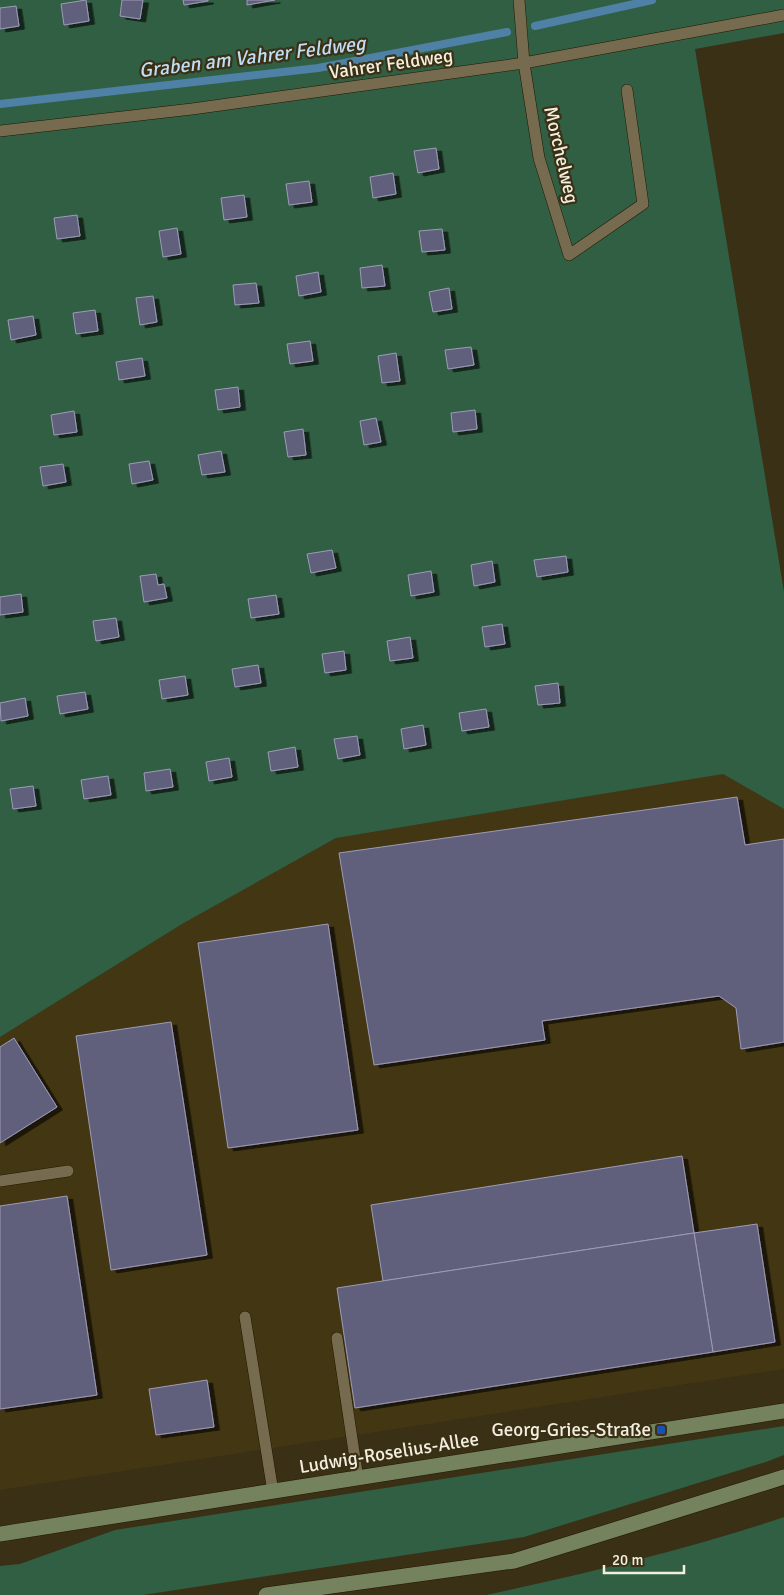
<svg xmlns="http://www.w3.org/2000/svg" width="784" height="1595" font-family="Signika,sans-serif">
<defs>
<filter id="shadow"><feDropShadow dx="5.5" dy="3" stdDeviation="0" flood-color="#0009"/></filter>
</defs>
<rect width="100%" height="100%" fill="#393015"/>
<!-- built -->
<path fill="#433713" d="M723,774l61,35v560l-784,121v-453l182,-113 154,-86z"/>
<!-- green -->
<g fill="#315f43">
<path d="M0,0h784v33l-89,16 89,543v217l-61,-35 -387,64 -154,86 -182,113z"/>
<path d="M784,1426v29l-18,7 -242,75 -381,58h-143v-29l20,-2 95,-34z"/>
<path d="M784,1517v78h-298c101,-22 201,-45 298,-78z"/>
</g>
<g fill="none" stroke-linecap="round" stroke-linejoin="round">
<!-- stream -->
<g stroke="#4f81a6" stroke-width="8">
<path d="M535,26l117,-26"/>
<path d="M0,104l318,-36 189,-36"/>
</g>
</g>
<!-- building -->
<g fill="#615f7b" stroke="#9d9bb9" filter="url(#shadow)">
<path d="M86,0l3,21 -25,4 -3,-21z"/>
<path d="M122,0h21l-3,19 -20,-3z"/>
<path d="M183,0h25v1l-24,4z"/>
<path d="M247,0h28l-28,5z"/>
<path d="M16,6l3,20 -19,3v-21z"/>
<path d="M436,148l3,21 -21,4 -4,-22z"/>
<path d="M393,173l3,21 -23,4 -3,-21z"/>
<path d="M309,181l3,21 -23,3 -3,-21z"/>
<path d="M244,195l3,22 -23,3 -3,-22z"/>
<path d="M77,215l3,21 -23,3 -3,-21z"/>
<path d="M177,228l4,26 -18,3 -4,-26z"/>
<path d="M442,229l3,21 -23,2 -3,-21z"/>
<path d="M382,265l3,21 -23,2 -2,-20z"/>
<path d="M318,272l3,20 -22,4 -3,-20z"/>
<path d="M256,283l3,20 -24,2 -2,-20z"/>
<path d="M449,288l3,21 -19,3 -4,-20z"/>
<path d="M153,296l4,26 -17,3 -4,-27z"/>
<path d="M95,310l3,21 -22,3 -3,-21z"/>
<path d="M33,316l3,19 -25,5 -3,-20z"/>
<path d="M310,341l3,20 -23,3 -3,-20z"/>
<path d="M471,347l3,18 -26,4 -3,-19z"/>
<path d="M396,353l4,28 -18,2 -4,-27z"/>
<path d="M142,358l3,18 -26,4 -3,-18z"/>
<path d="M238,387l2,20 -22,3 -3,-20z"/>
<path d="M475,410l2,19 -24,3 -2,-19z"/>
<path d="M74,411l3,21 -23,3 -3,-20z"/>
<path d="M376,418l5,24 -17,3 -4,-24z"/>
<path d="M303,429l3,26 -18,2 -4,-25z"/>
<path d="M221,451l4,21 -23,3 -4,-20z"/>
<path d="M149,461l4,19 -21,4 -3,-20z"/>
<path d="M63,464l3,18 -23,4 -3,-19z"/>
<path d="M332,550l4,18 -25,5 -4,-19z"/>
<path d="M566,556l2,16 -31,5 -3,-17z"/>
<path d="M492,561l3,21 -21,4 -3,-21z"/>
<path d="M431,571l3,21 -23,4 -3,-21z"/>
<path d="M156,574l2,11 6,-1 3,14 -23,4 -4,-26z"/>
<path d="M21,594l2,18 -23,3v-18z"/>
<path d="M276,595l3,19 -28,4 -3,-19z"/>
<path d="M116,618l3,19 -23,4 -3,-20z"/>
<path d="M502,624l3,20 -20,3 -3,-20z"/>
<path d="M410,637l3,21 -23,3 -3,-20z"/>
<path d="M344,651l2,19 -21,3 -3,-19z"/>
<path d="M258,665l3,18 -26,4 -3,-18z"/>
<path d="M185,676l3,19 -26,4 -3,-19z"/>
<path d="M558,683l2,20 -22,2 -3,-19z"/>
<path d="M85,692l3,17 -28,5 -3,-18z"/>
<path d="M25,698l3,18 -27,5 -1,-18z"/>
<path d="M486,709l3,18 -27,4 -3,-18z"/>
<path d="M423,725l3,20 -22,4 -3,-20z"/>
<path d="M357,736l3,19 -22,4 -4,-20z"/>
<path d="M295,747l3,20 -27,4 -3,-19z"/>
<path d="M229,758l3,19 -23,4 -3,-19z"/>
<path d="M170,769l3,18 -27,4 -2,-18z"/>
<path d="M108,776l3,19 -27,4 -3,-19z"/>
<path d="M33,786l3,20 -23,3 -3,-20z"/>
<path d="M737,797l8,48 39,-6v203l-43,7 -5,-41 -17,-12 -177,25 3,19 -171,25 -35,-212z"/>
<path d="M328,924l30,206 -130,18 -30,-205z"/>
<path d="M171,1022l36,233 -96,15 -35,-234z"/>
<path d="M14,1038l43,69 -57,36v-96z"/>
<path d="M682,1156l12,77 -311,48 -12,-76z"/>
<path d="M67,1196l30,199 -97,14v-203z"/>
<path d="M757,1224l18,118 -62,10 -19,-119z"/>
<path d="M694,1233l19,119 -358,56 -18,-120z"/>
<path d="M207,1380l7,47 -58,8 -7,-46z"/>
</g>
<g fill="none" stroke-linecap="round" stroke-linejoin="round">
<defs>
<g id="lane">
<path d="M519,0l5,63 15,95 30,97 74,-51 -16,-114"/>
<path d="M0,131l192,-22 332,-46 260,-48"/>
<path d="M0,1181l68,-10"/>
<path d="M245,1317l28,175"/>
<path d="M337,1338l21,141"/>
</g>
<g id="secondary">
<path d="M0,1534l784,-123"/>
<path d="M266,1595l248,-34 270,-84"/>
</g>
</defs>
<!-- lane casing -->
<use href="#lane" stroke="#201700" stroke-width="12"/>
<!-- secondary casing -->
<use href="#secondary" stroke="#201700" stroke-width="16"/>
<!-- lane -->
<use href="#lane" stroke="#766b4e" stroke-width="11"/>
<!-- secondary -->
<use href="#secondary" stroke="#75825e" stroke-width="15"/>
</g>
<!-- markers -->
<rect fill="#1a4fb4" stroke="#393015" stroke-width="2" x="656" y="1425" width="10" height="10" rx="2.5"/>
<g text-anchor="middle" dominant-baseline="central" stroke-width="4.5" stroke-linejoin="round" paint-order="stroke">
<!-- street labels -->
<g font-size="19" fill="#f4eede" stroke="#393015">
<text transform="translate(391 64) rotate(-8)">Vahrer Feldweg</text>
<text transform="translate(561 155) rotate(77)">Morchelweg</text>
<text transform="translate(389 1453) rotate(-9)">Ludwig-Roselius-Allee</text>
</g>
<!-- poi labels -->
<g font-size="19" fill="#f4eede" stroke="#393015" text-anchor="end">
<text x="651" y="1430">Georg-Gries-Straße</text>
</g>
<!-- water labels -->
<g font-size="20" font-style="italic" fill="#c1ddf4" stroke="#393015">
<text transform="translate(252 57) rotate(-7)">Graben am Vahrer Feldweg</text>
</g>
</g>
<!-- scale -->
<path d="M604 1565v8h80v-8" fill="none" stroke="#f4eede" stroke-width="2.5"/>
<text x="612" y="1565" font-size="15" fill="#f4eede" stroke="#393015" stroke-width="4" paint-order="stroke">20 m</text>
</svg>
